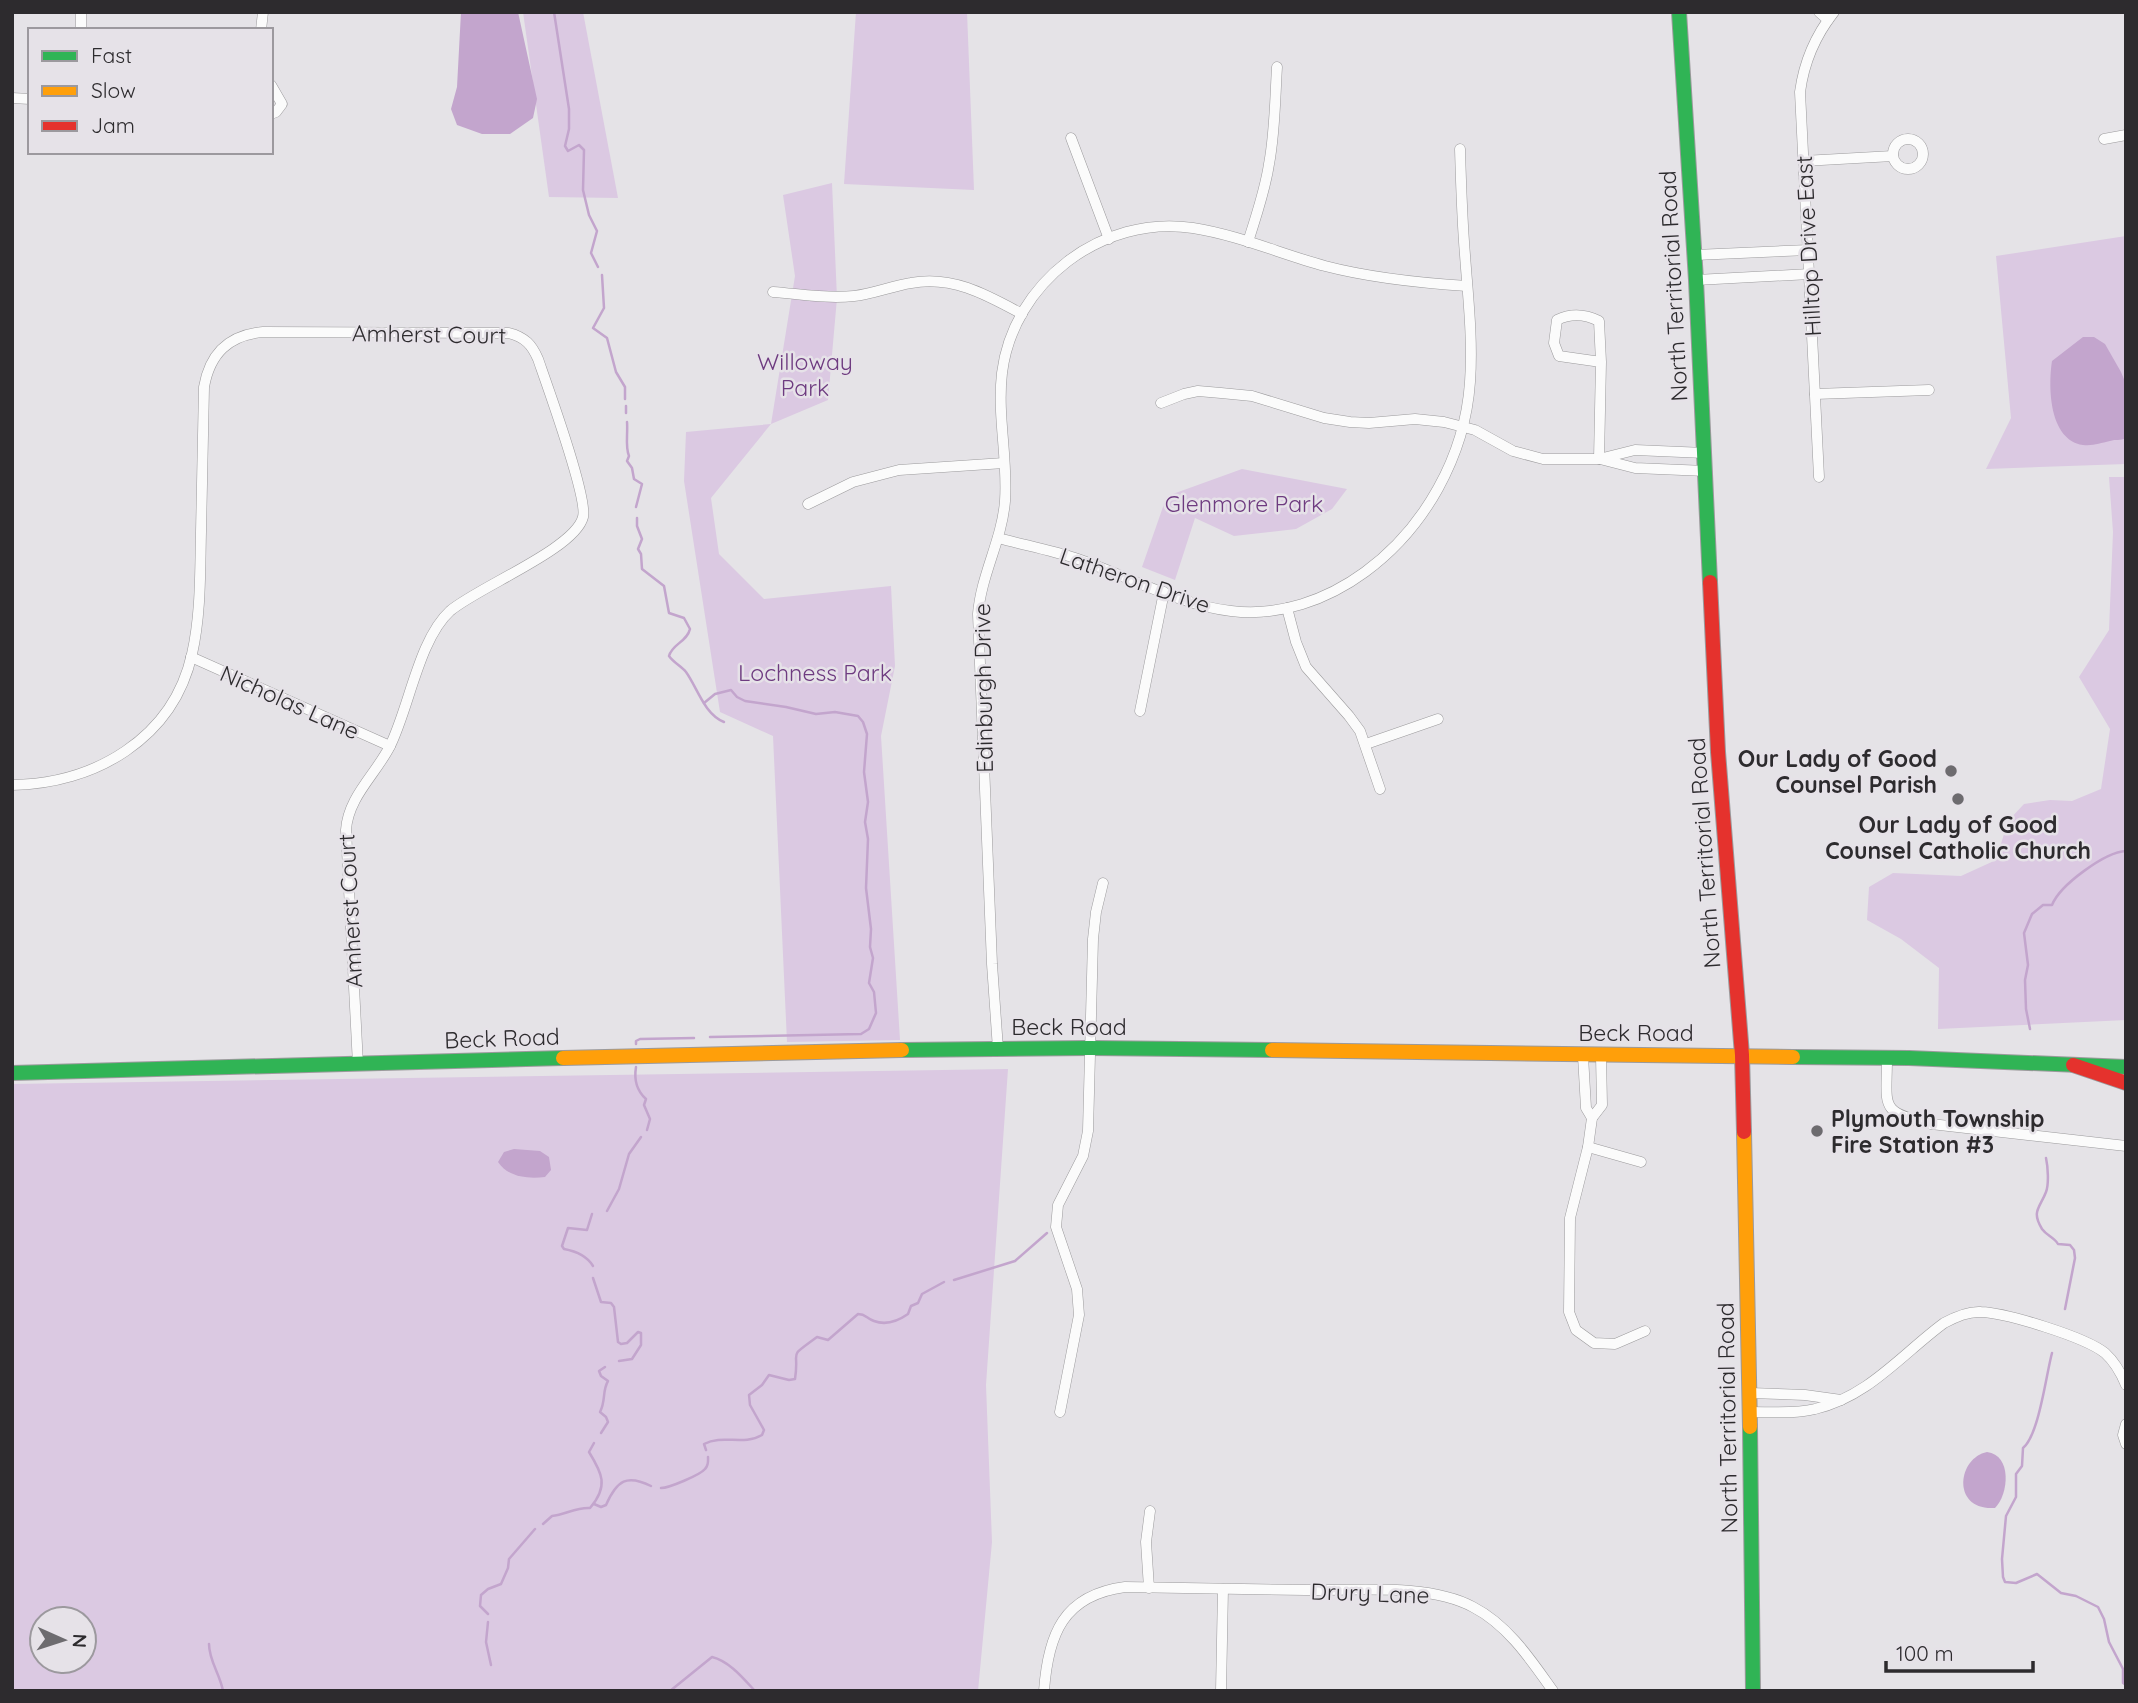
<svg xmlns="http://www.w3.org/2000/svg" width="2138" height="1703" font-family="Quicksand,sans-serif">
<rect width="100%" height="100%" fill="#e5e3e7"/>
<!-- green -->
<g fill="#dbc9e2" fill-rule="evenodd">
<path d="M523,12h60l35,186 -69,-1z"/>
<path d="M856,12h111l7,178 -130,-6z"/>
<path d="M832,183l5,115 -9,102 -57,24 -60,74 8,56 45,45 127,-13 4,80 -14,70 19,304 -113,2 -14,-306 -53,-24 -36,-231 2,-49 85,-8 24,-148 -12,-81z"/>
<path d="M2126,236v228l-140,5 25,-51 -15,-162z"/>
<path d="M1242,469l105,20 -15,20 -36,20 -62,7 -39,-18 -20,62 -33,-13 22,-63 6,-9z"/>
<path d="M2109,477h17v543l-188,9 1,-61 -38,-29 -34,-19 2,-33 24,-14 68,3 35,-16 12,-39 16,-17 26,-4 22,1 29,-12 9,-60 -31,-52 30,-47 4,-98z"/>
<path d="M1008,1069l-22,316 6,157 -14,149h-966v-607zM42,1619h42v42h-42z"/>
</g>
<!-- water -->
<g fill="#c3a5cd">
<path d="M461,12h57l19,87 -4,19 -23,16h-28l-25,-9 -6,-16 6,-22z"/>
<path d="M2083,337h11l11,7 16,28 5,12v54c-6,3 -10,1 -16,3 -10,2 -16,5 -27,4 -34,-5 -35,-58 -31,-84z"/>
<path d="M514,1149l26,2 9,6 2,13 -6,7c-18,2 -37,0 -47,-15l6,-10z"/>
<path d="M1987,1452c25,3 22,42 8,56 -44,3 -38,-50 -8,-56z"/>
</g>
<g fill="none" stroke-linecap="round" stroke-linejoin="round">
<!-- stream -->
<g stroke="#c3a5cd" stroke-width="2.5">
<path d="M554,12l15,97v20l-4,17 3,5 11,-6 5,5 -1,40 6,25 8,16 -6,22 7,14"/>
<path d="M602,275l2,33 -11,20 14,10 9,34 9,15v12"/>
<path d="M626,406v7"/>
<path d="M627,422c1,11 -2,25 2,34l-2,5 5,7 2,11 8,5 -6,23"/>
<path d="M637,518v8l5,13 -4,10 3,5 1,15 22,17 5,27 15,5 6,11c-3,13 -18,15 -21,27 5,7 12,10 17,16 11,15 18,42 38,50"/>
<path d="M704,703l11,-9 16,-4 6,7 8,4 41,6 30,7 19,-2 23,4 5,6 4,12 -3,38 4,30 -3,20 3,17 -2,49 5,41 -1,18 3,11 -4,25 5,9 2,21 -7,16 -8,5 -151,3"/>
<path d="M2030,1029l-4,-20 -1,-29 3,-15 -4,-32 8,-19 11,-9h9c8,-20 53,-53 74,-54"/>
<path d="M636,1044v-3l4,-2 54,-1"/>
<path d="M636,1067c-2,12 1,24 10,32l-2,6 6,14 -3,11"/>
<path d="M2046,1158c2,9 3,26 0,34 -6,16 -15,19 -4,37 5,7 12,8 16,15l12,1 4,5 1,8 -10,51"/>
<path d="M607,1211l12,-22 10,-35 12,-17"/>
<path d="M592,1214l-5,16 -19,-2 -6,18 2,3c11,2 23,7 29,17"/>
<path d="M593,1278l8,24 10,1 3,4 4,35 3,2 6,-1 11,-11 3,1v12l-9,14 -13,2"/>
<path d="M954,1280l61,-19 32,-28"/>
<path d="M2052,1353c-6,22 -13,82 -29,95l-1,18 -6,8v23l-10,19 -4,43 1,18 2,5 11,1 21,-9 24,19 15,3 22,11 6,12 5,23 14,27v14l3,2"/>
<path d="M601,1433l7,-11 -2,-5 -6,-5c6,-11 2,-21 8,-31l-7,-5 -2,-5 6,-4"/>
<path d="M706,1450l-2,-6c19,-10 39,2 58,-9l2,-5 -14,-25 -1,-10 13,-10 7,-10 20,5 6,-1c5,-32 -9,-19 22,-42l11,3 30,-26c8,0 8,4 16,7 13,5 24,0 34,-7l3,-8 7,-3 4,-9 22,-12"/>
<path d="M661,1488c8,0 39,-13 44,-19 4,-4 3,-8 3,-12"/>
<path d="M594,1504l7,3 5,-2c11,-25 21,-31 45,-19"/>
<path d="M543,1524l9,-8c13,-1 24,-9 38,-8 19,-22 12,-35 -1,-56l5,-9"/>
<path d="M488,1614l-8,-8 1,-11 7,-6 13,-5 7,-16 1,-9 26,-30"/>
<path d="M488,1622l-2,20 5,23"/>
<path d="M209,1644c0,17 11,30 14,47"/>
<path d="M670,1691l42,-34c17,4 31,21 43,34"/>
</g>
<defs>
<g id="street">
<path d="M1819,12l9,8"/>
<path d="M81,30v-18"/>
<path d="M261,30l2,-18"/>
<path d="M271,85l11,19 -6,8 -5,2"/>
<path d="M12,98l18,1"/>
<path d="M1071,138l38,101"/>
<path d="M2104,139l22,-4"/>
<circle cx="1908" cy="154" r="15"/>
<path d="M1803,161l90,-5"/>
<path d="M1248,242c8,-26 17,-51 21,-78 6,-32 6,-65 8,-97"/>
<path d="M1695,255l114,-5"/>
<path d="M1696,280l114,-6"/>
<path d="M773,292c27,2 54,7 81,4 19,-2 38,-10 57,-13 41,-8 76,12 111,31"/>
<path d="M1815,394l114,-4"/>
<path d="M1161,403l23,-9 14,-3 23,2 31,3 72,22 26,4 19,1 46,-4 29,3 31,8 38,21 30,8h56l36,-9 70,3"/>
<path d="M1599,459l2,-97 -2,-41c-14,-7 -28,-8 -42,-1l-3,23 5,13 42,6"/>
<path d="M1600,459l35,9 71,3"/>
<path d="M1819,477l-19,-385c4,-30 15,-56 34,-80"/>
<path d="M808,504l45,-22 46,-12 105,-7"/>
<path d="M998,538c26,7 52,12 77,20 48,16 107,48 156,53 48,6 96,-11 134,-39 60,-44 100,-116 105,-190 3,-42 -2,-85 -5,-127 -3,-35 -4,-71 -5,-106"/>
<path d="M1287,608l9,34 10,25 43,49 11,15 20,58"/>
<path d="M191,657l199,89"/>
<path d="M1140,711l24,-119"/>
<path d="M1366,744l72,-25"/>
<path d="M12,785c82,-1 161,-46 180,-131 9,-40 8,-82 9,-122 1,-49 2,-97 3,-145 6,-34 25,-52 59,-55l246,1c16,4 23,12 29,26 9,26 50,139 45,158 -8,32 -105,70 -133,94 -31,28 -41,97 -60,135 -14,28 -42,51 -44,84l12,235"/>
<path d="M998,1049l-6,-85 -14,-350c3,-39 24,-74 27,-113 3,-43 -8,-85 -3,-128 11,-90 100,-159 191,-145 45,7 88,26 132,38 46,12 95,17 142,20"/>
<path d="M1583,1056l3,52 6,10"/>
<path d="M1601,1056l1,49 -10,13 -4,29 -18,71 -1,94 7,18 18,13 21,1 30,-13"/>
<path d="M1887,1058c0,49 -9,54 44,66l195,22"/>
<path d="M1588,1147l53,15"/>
<path d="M1750,1393l55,2 36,5"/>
<path d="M1060,1412l19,-97 -2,-26 -21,-62 2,-22 25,-49 5,-25 5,-192 3,-27 7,-29"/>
<path d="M1750,1412c21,0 45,2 65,-3 53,-12 87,-55 129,-86 11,-6 24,-12 37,-11 26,1 104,25 124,41 10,9 16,20 21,32"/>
<path d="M2126,1424l-3,11 3,9"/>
<path d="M1149,1588l-3,-46 4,-31"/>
<path d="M1044,1691c4,-56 19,-96 81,-104 60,1 120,2 181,3 51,1 122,-7 167,17 35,18 58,53 80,84"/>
<path d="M1221,1691l2,-102"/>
</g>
<g id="fast">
<path d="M1679,12l17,268 14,302"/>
<path d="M902,1050l188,-2 182,2"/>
<path d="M1793,1057l116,1 217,9"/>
<path d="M12,1073l551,-15"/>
<path d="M1750,1427l3,264"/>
</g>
<g id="slow">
<path d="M1272,1050l521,7"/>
<path d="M563,1058l339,-8"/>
<path d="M1744,1132l6,295"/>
</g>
<g id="jam">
<path d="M1710,582l8,170 24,303 2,77"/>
<path d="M2073,1065l53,18"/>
</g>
</defs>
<!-- street casing -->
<use href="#street" stroke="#9b9a9c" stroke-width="11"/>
<!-- fast casing -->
<use href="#fast" stroke="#9b9a9c" stroke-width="16"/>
<!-- slow casing -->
<use href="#slow" stroke="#9b9a9c" stroke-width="16"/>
<!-- jam casing -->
<use href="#jam" stroke="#9b9a9c" stroke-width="16"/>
<!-- street -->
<use href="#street" stroke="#fbfbfb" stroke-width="10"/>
<!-- fast -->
<use href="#fast" stroke="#30b455" stroke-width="14"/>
<!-- slow -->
<use href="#slow" stroke="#ff9f0a" stroke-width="14"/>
<!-- jam -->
<use href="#jam" stroke="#e5322d" stroke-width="14"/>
</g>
<!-- markers -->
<g fill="#6d6b6f" stroke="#e6e2e8" stroke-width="2.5">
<circle cx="1951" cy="771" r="7"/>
<circle cx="1958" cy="799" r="7"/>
<circle cx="1817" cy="1131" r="7"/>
</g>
<g text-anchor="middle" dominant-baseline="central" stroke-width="5" stroke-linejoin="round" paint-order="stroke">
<!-- street labels -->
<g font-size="23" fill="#2d2b2e" stroke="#e6e2e8">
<text transform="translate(1808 246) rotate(-93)">Hilltop Drive East</text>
<text transform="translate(1673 286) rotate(-93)">North Territorial Road</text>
<text transform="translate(429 334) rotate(1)">Amherst Court</text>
<text transform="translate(1135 580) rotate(19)">Latheron Drive</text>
<text transform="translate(983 688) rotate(-91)">Edinburgh Drive</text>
<text transform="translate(290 702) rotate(24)">Nicholas Lane</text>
<text transform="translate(1704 853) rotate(-94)">North Territorial Road</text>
<text transform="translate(350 911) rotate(-93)">Amherst Court</text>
<text x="1069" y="1026">Beck Road</text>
<text x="1636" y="1032">Beck Road</text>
<text transform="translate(502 1038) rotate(-2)">Beck Road</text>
<text transform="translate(1727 1418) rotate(-91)">North Territorial Road</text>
<text transform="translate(1370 1593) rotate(2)">Drury Lane</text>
</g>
<!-- park labels -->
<g font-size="23" fill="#6e3b80" stroke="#e6e2e8">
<text x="805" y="361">Willoway<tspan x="805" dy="26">Park</tspan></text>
<text x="1244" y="503">Glenmore Park</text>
<text x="815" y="672">Lochness Park</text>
</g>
<!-- poi labels -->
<g font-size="23" font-weight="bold" fill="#2d2b2e" stroke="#e6e2e8" text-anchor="end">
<text x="1937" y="758">Our Lady of Good<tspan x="1937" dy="26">Counsel Parish</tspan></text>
<text x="1958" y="824" text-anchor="middle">Our Lady of Good<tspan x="1958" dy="26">Counsel Catholic Church</tspan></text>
<text x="1831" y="1118" text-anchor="start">Plymouth Township<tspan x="1831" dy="26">Fire Station #3</tspan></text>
</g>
</g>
<!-- border -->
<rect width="2138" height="1703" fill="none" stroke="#2d2b2e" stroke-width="28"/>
<!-- legend -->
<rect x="28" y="28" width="245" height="126" fill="#e6e2e8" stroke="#9c999e" stroke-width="2"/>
<rect x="42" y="51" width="35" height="10" fill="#30b455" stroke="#9c999e" stroke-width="2"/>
<text x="91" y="63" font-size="21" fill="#2d2b2e">Fast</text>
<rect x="42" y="86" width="35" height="10" fill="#ff9f0a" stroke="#9c999e" stroke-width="2"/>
<text x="91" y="98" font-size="21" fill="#2d2b2e">Slow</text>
<rect x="42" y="121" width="35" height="10" fill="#e5322d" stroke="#9c999e" stroke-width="2"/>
<text x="91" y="133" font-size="21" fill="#2d2b2e">Jam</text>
<!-- north arrow -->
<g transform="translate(63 1640) rotate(93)"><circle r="33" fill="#e6e2e8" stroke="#9c999e" stroke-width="2"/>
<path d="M0-5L12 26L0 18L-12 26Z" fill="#6d6b6f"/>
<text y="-10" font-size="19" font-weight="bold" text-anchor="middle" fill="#2d2b2e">N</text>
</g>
<!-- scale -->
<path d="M1886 1661v10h147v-10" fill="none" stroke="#2d2b2e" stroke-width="3.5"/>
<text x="1896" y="1661" font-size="21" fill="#2d2b2e" stroke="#e6e2e8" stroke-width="5" paint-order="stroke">100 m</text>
</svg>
